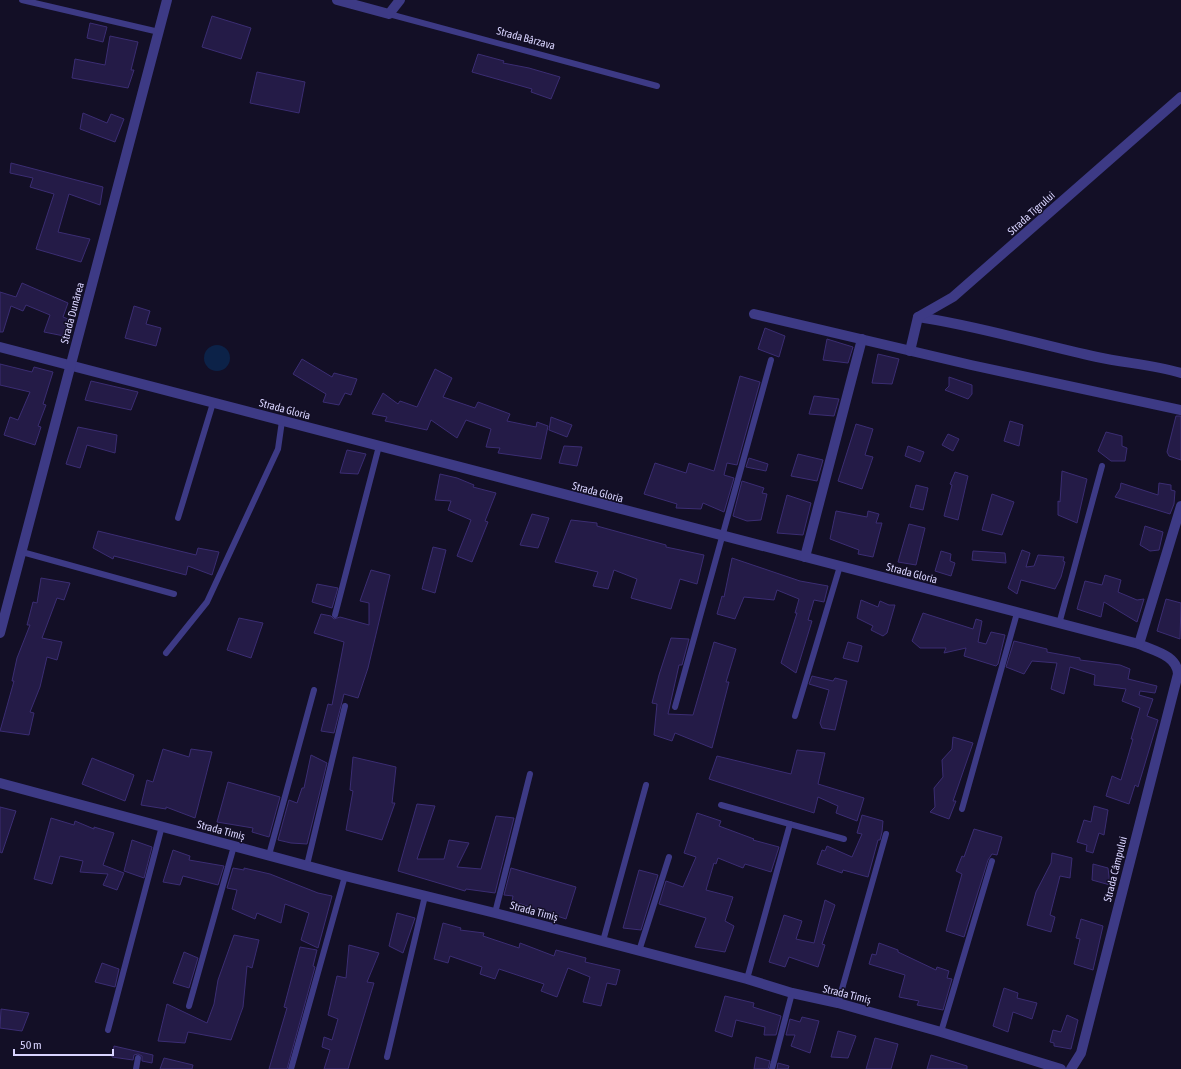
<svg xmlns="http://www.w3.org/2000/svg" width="1181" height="1069" font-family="'Asap Condensed',sans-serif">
<rect width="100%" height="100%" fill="#130f26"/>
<!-- water -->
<circle fill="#0c2248" cx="217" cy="358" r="13"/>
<!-- building -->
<g fill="#241b47" stroke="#3b2d73">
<path d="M212,16l39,12 -10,31 -39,-12z"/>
<path d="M90,23l17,4 -4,15 -16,-4z"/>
<path d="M110,36l28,6 -7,28h3l-6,18 -56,-10 3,-19 30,6z"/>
<path d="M478,54l26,7 -1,2 26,5 31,9 -9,22 -20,-7 1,-3 -60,-17z"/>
<path d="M257,72l48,10 -6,31 -49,-10z"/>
<path d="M83,113l24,10 4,-9 13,5 -9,23 -35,-13z"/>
<path d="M11,163l92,24 -3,18 -31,-11 -11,38 32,7 -9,23 -45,-13 18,-55 -24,-7 3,-9 -23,-5z"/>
<path d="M22,283l46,20 -5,14 5,2 -4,17 -20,-4 6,-17 -24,-10 -3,6 -12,-5 -8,26h-3v-40l16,5z"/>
<path d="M134,306l16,5 -4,13 15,4 -5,18 -31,-8z"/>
<path d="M765,328l20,8 -6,21 -21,-8z"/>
<path d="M827,339l26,8 -5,16 -25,-3z"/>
<path d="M878,354l21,5 -7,25 -20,-1z"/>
<path d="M302,359l30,18 2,-4 23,6 -6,16 -6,-2 -6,12 -16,-3 3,-8 -33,-20z"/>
<path d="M0,364l32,8 2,-5 19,5 -10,32 3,1 -8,21 3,1 -6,18 -31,-10 6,-18 8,3 12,-28 -30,-7z"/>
<path d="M435,369l17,9 -9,19 32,11 3,-6 32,12 -3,7 29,6 1,-5 11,4 -7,33 -43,-6 2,-5 -14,-1 5,-18 -25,-9 -9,18 -26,-18 -4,10 -42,-9 2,-4 -15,-3 11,-21 15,11 2,-3 17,6z"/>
<path d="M740,376l20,6 -23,83 -10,-2 -3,12 10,3 -10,34 -21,-9 -2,6 -25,-1 1,-4 -33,-10 11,-31 31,10 3,-10 25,8z"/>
<path d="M949,377l23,8v9l-4,5 -23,-9 4,-4z"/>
<path d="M91,381l47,11 -7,18 -46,-10z"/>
<path d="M814,396l25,3 -5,17 -25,-2z"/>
<path d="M1176,416h5v44l-12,-4 -2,-4z"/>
<path d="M551,417l21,8 -5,12 -18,-7z"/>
<path d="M1010,421l13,4 -4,21 -15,-5z"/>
<path d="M856,424l17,5 -8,26 8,2 -11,32 -24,-8z"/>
<path d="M78,427l39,8 -2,18 -28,-8 -7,23 -14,-4z"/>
<path d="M1106,432l16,4v10l5,2 -2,13h-14l-13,-10z"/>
<path d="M948,434l11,5 -6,12 -11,-6z"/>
<path d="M564,446l18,1 -5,19 -18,-3z"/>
<path d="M908,446l16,6 -4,10 -15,-6z"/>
<path d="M347,450l19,4 -8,20 -18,-1z"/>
<path d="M798,454l25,6 -6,21 -26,-5z"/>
<path d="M749,458l19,6 -2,7 -20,-4z"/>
<path d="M1062,471l25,8 -10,44 -19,-8v-14l2,1z"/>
<path d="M955,472l13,4 -10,44 -14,-4 8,-31 -2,-1z"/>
<path d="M440,474l17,4 17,7 -1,2 23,6 -11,28 3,1 -16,40 -15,-6 14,-36 -23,-10 3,-9 -16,-1z"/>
<path d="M742,481l22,7 -2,5 5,1 -6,26 -14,1 -14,-5z"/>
<path d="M1121,483l37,12 1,-12 12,2v5l4,1 -1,13 -4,10 -55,-17 5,-8z"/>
<path d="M916,485l12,3 -5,22 -13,-3z"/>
<path d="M992,494l22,8 -12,33 -20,-5z"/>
<path d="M787,495l24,8 -8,32 -26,-2z"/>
<path d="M836,511l31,6 1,-6 11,3 -3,9h6l-9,34 -15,-3 1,-4 -29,-11z"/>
<path d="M532,514l17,4 -11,30 -18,-3z"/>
<path d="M571,520l26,3v3l69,19v2l38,8 -7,29 -17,-5 -9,30 -40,-11 6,-19 -23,-9 -6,19 -15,-3 5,-14 -43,-10z"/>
<path d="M909,524l16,4 -9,37 -18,-3z"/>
<path d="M1145,526l18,6 -4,18 -9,1 -10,-6z"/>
<path d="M98,531l98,24 2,-7 21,4 -7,23 -24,-9 -2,9 -72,-19 -1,3 -20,-11z"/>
<path d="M433,547l13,3 -11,43 -13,-4z"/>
<path d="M1022,550l8,3 -4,14 8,-1 4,-11 26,2 -1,4 2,1 -4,15 -6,12 -34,-9 -4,14 -9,-6z"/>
<path d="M941,551l10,3 -1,7 5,2 -4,13 -16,-5z"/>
<path d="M973,551l32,2 1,10 -34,-3z"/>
<path d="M732,558l68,23 28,5 -4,16 -10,-2 -6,20 4,1 -16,52 -15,-10 16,-50h-2l4,-14 -22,-9 -3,10 -30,-3 -9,22 -18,-5 5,-18 2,1z"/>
<path d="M371,570l19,5 -22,93 -10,30 -14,-4 -10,39 -13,-2 7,-27 4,1 12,-63 -30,-9 7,-19 10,2 3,3 6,-2 29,8v-22l-9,-2z"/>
<path d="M1105,575l16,5 -3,12 19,8 7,-1 -7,23 -33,-20 -3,15 -24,-8 8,-28 17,4z"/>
<path d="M41,578l29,5 -6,17 -7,-2 -15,40 20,4 -5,18 -10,-3 -7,30 -10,25 4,1 -5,22 -29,-4 14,-50h-2l5,-23 13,-33h-3l6,-23 4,1z"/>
<path d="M317,584l21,4 -6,20 -20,-6z"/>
<path d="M1166,599l15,4 -1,36 -23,-8z"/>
<path d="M861,600l17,7 2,-6 9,4h6l-8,28 -4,3 -12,-6 2,-4 -16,-8z"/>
<path d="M923,613l50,16 3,-10 6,2 -4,21 8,2 5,-12 14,3 -7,29 -2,2 -32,-10 2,-8 -22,5 2,-5h-26l-8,-7z"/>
<path d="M239,618l24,5 -12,35 -24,-8z"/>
<path d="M671,638l18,1 -7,26h-3l-11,49 25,1 21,-73 22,7 -10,33h3l-17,66 -37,-15 -3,8 -18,-6 3,-31 -5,-1 7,-28z"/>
<path d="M1014,641l33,8v3l33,6v2l40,5 10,4 -2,10 29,7 -2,7 -15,-2 -1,4 14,4 -6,17 11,4 -20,67 -3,-2 -6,19 -23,-8 6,-20 9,4 12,-41h-2l9,-31 -18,-7 4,-12 -32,-4 1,-10 -25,-8 -6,27 -13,-5 6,-26 -25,-2 -8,13 -18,-7z"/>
<path d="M848,642l14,4 -4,16 -15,-4z"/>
<path d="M812,676l21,5 2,-3 12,3 -12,49 -13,-2 -2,-5 9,-33 -20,-6z"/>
<path d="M953,737l20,6 -20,58h3l-7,18 -19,-7 5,-5 -1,-19 9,-11 -1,-17 10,-11z"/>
<path d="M163,749l26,8 2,-8 21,3 -17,66 -29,-11v2l-25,-4 6,-25 6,2z"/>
<path d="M797,750l28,3 -7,31 46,14 -7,23 -21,-8 2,-7 -20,-9 -4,16 -105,-34 8,-23 74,18z"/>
<path d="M311,755l16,8 -20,81 -16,-1 -13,-3 11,-40 8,3 5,-15h2z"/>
<path d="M353,757l43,10 -4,36h3l-13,37 -36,-10 7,-39 -3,-1z"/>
<path d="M92,758l42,17 -9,26 -43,-17z"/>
<path d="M228,782l52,15 -11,40 -17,-5 1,-4 -36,-6z"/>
<path d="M417,804l18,2 -18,53h27l5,-19 20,3 -12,24 24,2 15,-53 18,2 -19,75 -29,-4 -1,2 -67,-20z"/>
<path d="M1094,806l14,4 -4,25 -5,-2 -6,20 -7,-2 1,-6 -10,-3 7,-22 7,2z"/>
<path d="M0,807l16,4 -14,42 -2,-1z"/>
<path d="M697,813l24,8 -2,5 35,13 -1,1 26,7 -8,25 -26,-8 -2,4 -25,-10 -2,6 -2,-1 -8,27 27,7 -8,24 9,5 -9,26 -30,-5 11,-29 -47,-14 7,-23 17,6 13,-30 -12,-4z"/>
<path d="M862,815l21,6 -1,11 -2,8h-2l-10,37 -25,-7 -1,3 -25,-9 5,-14 3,1 2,-5 25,11 10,-23 -5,-1z"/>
<path d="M51,818l23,7 1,-4 19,8v-2l20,6 -11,32 21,8 -7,17 -14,-5 5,-11 -28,-2 3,-11 -23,-5 -8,28 -18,-5z"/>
<path d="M974,829l28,8 -5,18 -5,-1 -4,6 -24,77 -18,-6 16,-57 -6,-3 6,-15 2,1z"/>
<path d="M132,840l20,7 -8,31 -20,-7z"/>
<path d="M173,850l17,6 -1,4 35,6 -6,19 -35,-9 -3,9 -17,-3z"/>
<path d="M1052,853l20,5 -2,20 -10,-2 -10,39 5,2 -4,15 -24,-7 9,-33 15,-29z"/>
<path d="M1093,864l15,4 2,17 -18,-5z"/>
<path d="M233,868l11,2v-2l26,6 48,19 14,3 -14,52 -17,-8 8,-27 -24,-9 -4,19 -24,-10 -2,6 -23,-10 5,-19 -10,-2z"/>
<path d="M511,868l65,19 -10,32 -54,-18 1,-5 -9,-1z"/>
<path d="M639,870l19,5 -17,55 -18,-2z"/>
<path d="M825,900l10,5 -13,39 3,1 -7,22 -29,-10 -4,10 -16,-5 15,-47 18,6 -6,18 18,4z"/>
<path d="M397,913l18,5 -12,35 -14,-7z"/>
<path d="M1081,919l22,7 -10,44 -19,-6 6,-25 -4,-1z"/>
<path d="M443,923l18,5 -1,2 24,3 -1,3 36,12 1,-5 34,13 2,-6 30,8 -1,4 35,8 -4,15 -9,-2 -6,23 -18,-4 7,-25 -22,-9 -11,29 -16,-6 3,-7 -45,-15 -4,10 -15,-5 2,-7 -32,-11 -2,7 -14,-4z"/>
<path d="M234,935l25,5 -7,28 -5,-2 -4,41 -12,33 -43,-8 -3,11 -27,-2 9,-37 40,19 7,-19 4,-24z"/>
<path d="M879,943l19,7v2l38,18 1,-3 12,4 -2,7 5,1 -9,31 -26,-5 2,-4 -20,-4 6,-22 -36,-11 3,-10 4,1z"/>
<path d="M349,945l30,8 -12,29 7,1 -26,86h-24l6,-19 -8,-3 2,-10 8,3 6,-21 -10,-4 9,-39 9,2z"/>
<path d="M300,947l17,3 -4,16 2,1 -28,102h-18l18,-61 -3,-1z"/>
<path d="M184,952l14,6 -9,30 -16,-5z"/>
<path d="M102,963l17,6 -4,18 -20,-5z"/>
<path d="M1004,988l14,5 -1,5 20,5 -5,16 -19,-7 -5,20 -15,-6z"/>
<path d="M725,996l29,7 -1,4 28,9 -5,19h-12l1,-8 -29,-7 -4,17 -17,-6z"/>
<path d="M1,1009l28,4 -7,18 -22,-3z"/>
<path d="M1067,1015l11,5 -7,29 -17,-3v-3l-4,-1 3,-12 8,2z"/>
<path d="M802,1017l17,4 -9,32 -19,-7 4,-11h-9l4,-16 10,3z"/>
<path d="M838,1031l18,5 -8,22 -17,-1z"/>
<path d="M875,1038l23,6 -7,25h-25z"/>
<path d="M114,1046l39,9 -1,8 -10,-2v-5l-4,-2 -4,1 -1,5 -21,-3z"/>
<path d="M931,1055l36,11v3h-40z"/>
<path d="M756,1057l14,4 -2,8h-14z"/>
<path d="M164,1058l29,7 -1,4h-32z"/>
<path d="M778,1063l11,3 -1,3h-11z"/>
</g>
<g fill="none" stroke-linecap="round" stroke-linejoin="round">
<!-- service -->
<g stroke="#3d3a85" stroke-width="6">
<path d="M22,0l137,32"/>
<path d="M389,14l268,72"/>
<path d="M178,518l35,-115"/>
<path d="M22,552l152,42"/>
<path d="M335,615l44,-169"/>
<path d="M1059,624l43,-158"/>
<path d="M166,653l41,-51 71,-153 4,-28"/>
<path d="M675,707l96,-347"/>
<path d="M795,716l45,-150"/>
<path d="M721,805l123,34"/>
<path d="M962,809l55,-196"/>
<path d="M269,855l45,-165"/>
<path d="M307,865l38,-159"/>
<path d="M495,913l35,-139"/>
<path d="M603,941l43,-156"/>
<path d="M639,951l30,-94"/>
<path d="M747,979l43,-155"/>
<path d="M838,1003l48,-169"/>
<path d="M189,1006l45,-160"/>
<path d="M108,1030l54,-204"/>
<path d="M941,1032l51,-171"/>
<path d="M387,1057l38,-161"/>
<path d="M136,1069l2,-11"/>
<path d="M291,1069l54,-193"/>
<path d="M772,1069l20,-76"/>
</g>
<!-- minor -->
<g stroke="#3d3a85" stroke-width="10">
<path d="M337,0l52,14 11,-14"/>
<path d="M754,314l217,51 210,45"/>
<path d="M918,317c61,9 119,27 179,40 28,6 57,8 84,16"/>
<path d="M0,347l1139,297c15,7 38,11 39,30l-97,379 -10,16"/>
<path d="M910,351l8,-34 35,-20 228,-200"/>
<path d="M805,557l57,-218"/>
<path d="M0,633l167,-633"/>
<path d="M1139,644l42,-138"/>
<path d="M0,783l345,93 150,37 252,66 45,14 46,10 103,29 120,37"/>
</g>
</g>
<g text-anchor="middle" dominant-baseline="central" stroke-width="3" stroke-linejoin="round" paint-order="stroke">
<!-- street labels -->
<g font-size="11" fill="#d9d4ff" stroke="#130f26">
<text transform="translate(526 38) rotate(15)">Strada Bârzava</text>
<text transform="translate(1031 213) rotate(-42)">Strada Tigrului</text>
<text transform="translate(72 313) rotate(-75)">Strada Dunărea</text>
<text transform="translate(285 409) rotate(15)">Strada Gloria</text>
<text transform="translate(598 492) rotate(15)">Strada Gloria</text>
<text transform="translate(912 573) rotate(15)">Strada Gloria</text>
<text transform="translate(221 830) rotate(15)">Strada Timiș</text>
<text transform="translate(1115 869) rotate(-76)">Strada Câmpului</text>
<text transform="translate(534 911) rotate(15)">Strada Timiș</text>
<text transform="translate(847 994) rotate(14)">Strada Timiș</text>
</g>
</g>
<!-- scale -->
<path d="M14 1049v6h99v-6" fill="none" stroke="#d9d4ff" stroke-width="2"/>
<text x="20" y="1049" font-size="12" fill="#d9d4ff" stroke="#130f26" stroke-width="3" paint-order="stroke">50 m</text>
</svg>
